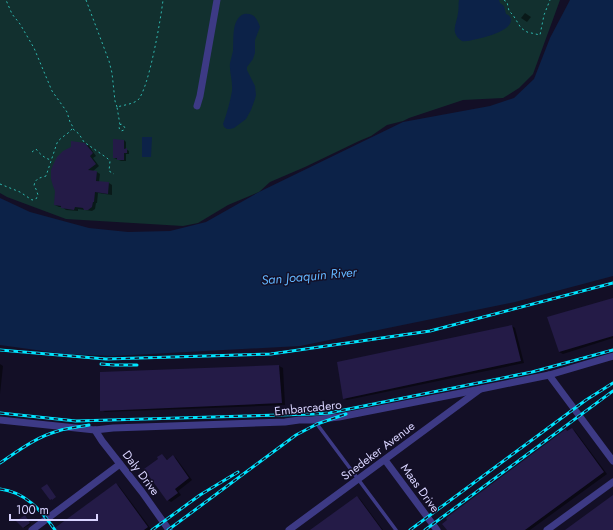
<svg xmlns="http://www.w3.org/2000/svg" width="613" height="530" font-family="Jost,sans-serif">
<rect width="100%" height="100%" fill="#130f26"/>
<!-- green -->
<path fill="#12302f" d="M0,0h560l-27,74 -14,14 -16,10 -40,2 -54,18 -6,3 -16,4 -16,11 -12,5 -54,26 -35,15 -11,10 -31,13 -30,18 -15,3 -117,-7 -59,-22 -7,-4z"/>
<!-- water -->
<g fill="#0c2248">
<path d="M459,0h40l1,3 4,3 2,8c3,1 5,3 5,6 0,11 -26,17 -34,19 -6,1 -10,3 -15,2 -13,-9 -5,-17 -4,-28 1,-5 0,-9 1,-13z"/>
<path d="M570,0h43v276l-98,26 -215,44 -187,10 -48,-2 -65,-9v-147l30,14 59,16 39,4 42,-1 36,-9 53,-30 144,-70 87,-16 24,-8 20,-19 16,-41z"/>
<path d="M244,14c10,-1 13,4 16,13l-5,13v13l-2,6 -6,8v3l8,16 1,9 -1,4 -4,11 -5,9 -12,9 -4,1h-3l-3,-2 -1,-3c4,-11 7,-22 9,-33 1,-10 -3,-19 -2,-28 1,-4 2,-8 3,-12 1,-12 -2,-32 11,-37z"/>
<path d="M142,137h10l-1,20h-9z"/>
</g>
<!-- shadow -->
<g fill="#0007">
<path d="M525,13l6,4 -4,5 -6,-4z"/>
<path d="M114,140h10l2,2v7l3,2v3h-3v7h-5l-7,-3z"/>
<path d="M85,144l4,2 7,10 -3,2 6,8 -7,6h5l3,2 -1,8 10,1 3,2v10l-14,-2 -1,10h-1l-1,6 -3,2 -14,-2v2l-12,-1 -4,-3h-3l-4,-2z"/>
<path d="M613,299v39l-50,16 -4,-2z"/>
<path d="M512,326l3,2 9,35 -177,37 -3,-1z"/>
<path d="M0,364l3,2 -3,28z"/>
<path d="M279,366l4,2 2,37 -180,7 -4,-2v-37z"/>
<path d="M572,429l3,2 32,43 -77,56h-82l118,-100 3,2z"/>
<path d="M162,455l6,5 5,-4 3,2 16,22 -14,11 3,4 -10,7 -3,-2 -8,-41z"/>
<path d="M116,484l3,2 32,43 -2,1h-96z"/>
<path d="M357,497l3,2 23,31h-71z"/>
<path d="M26,517l5,7 -7,4 -1,-1z"/>
</g>
<!-- building -->
<g fill="#241b47">
<path d="M113,139l11,1v9l3,-1v5h-3v7h-7v-2h-4z"/>
<path d="M71,141l14,2 8,10 -3,3 6,8 -8,6 9,1 -1,10 13,1 -1,12 -13,-2 -1,10h-1l-1,5 -4,3h-4l-1,-2 -8,-1 -1,3 -13,-2v-2l-7,-1 1,-14 -2,-5 -2,-7v-9l2,-5 4,-8 6,-6 8,-4z"/>
<path d="M613,298v38l-54,16 -12,-35z"/>
<path d="M512,325l9,36 -178,38 -6,-37z"/>
<path d="M279,365l3,38 -182,8v-39z"/>
<path d="M572,428l32,44 -79,58h-78l-5,-6 5,-4 -1,-2 120,-89 1,2z"/>
<path d="M162,454l5,6 6,-5 16,23 -14,11 3,4 -11,8 -23,-32 14,-10 -1,-2z"/>
<path d="M116,483l32,44 -4,3h-92z"/>
<path d="M47,484l9,13 -4,3v-1l-2,1 -9,-12z"/>
<path d="M613,495v35h-48z"/>
<path d="M357,496l25,34h-72z"/>
<path d="M25,515l5,8 -7,5 -7,-7z"/>
</g>
<g fill="none" stroke-linecap="round" stroke-linejoin="round">
<!-- path -->
<g stroke="#2fb8b0" stroke-width="1" stroke-dasharray="2 3" stroke-linecap="butt">
<path d="M86,0l23,61 3,12 3,28 2,6"/>
<path d="M504,0l3,2 2,9 4,4 8,13 6,4 13,3 4,-20 6,-15"/>
<path d="M120,125l1,-1 2,1 2,3 -1,2 -3,1 -2,-3 1,-3 -3,-18c7,-2 16,-3 21,-7 11,-12 23,-82 25,-100"/>
<path d="M73,129l6,5 5,8 23,16 3,3 -1,10 5,3"/>
<path d="M32,152l4,-3c4,5 8,9 15,11"/>
<path d="M0,184l20,8 12,8 4,-1 2,-4 -2,-6 -2,-3c1,-8 6,-8 12,-10l11,-33c4,-7 13,-9 16,-16l-3,-5 -3,-10 -15,-21 -18,-43 -14,-24 -8,-10 -6,-14"/>
</g>
<!-- lane -->
<path stroke="#3d3a85" stroke-width="3.5" d="M316,419l1,5 79,106"/>
<!-- street -->
<g stroke="#3d3a85" stroke-width="7">
<path d="M197,106l3,-10 17,-96"/>
<path d="M549,375l64,86"/>
<path d="M0,420l95,10 18,-2 172,-6 14,-2h13l27,-3 122,-24 88,-18 64,-19"/>
<path d="M95,430l7,11 40,51 27,38"/>
<path d="M385,460l52,70"/>
<path d="M32,530l88,-66"/>
<path d="M289,530l190,-140"/>
<path d="M547,530l66,-48"/>
</g>
<defs>
<g id="rail">
<path d="M0,350l106,9 165,-5 159,-23 183,-48"/>
<path d="M101,364l13,1h23"/>
<path d="M0,413l76,8 237,-7 16,-1 203,-41 81,-22"/>
<path d="M0,463c18,-12 36,-26 58,-32 10,-3 20,-4 31,-6"/>
<path d="M0,489c25,3 41,21 55,41"/>
<path d="M152,530l48,-35 38,-23"/>
<path d="M168,530l128,-95 21,-11 29,-10"/>
<path d="M410,530l176,-130 27,-17"/>
<path d="M425,530l188,-139"/>
</g>
</defs>
<!-- rail casing -->
<use href="#rail" stroke="#00e5ff" stroke-width="3"/>
<!-- rail -->
<use href="#rail" stroke="#130f26" stroke-width="1.5" stroke-dasharray="4.5" stroke-linecap="butt"/>
</g>
<g text-anchor="middle" dominant-baseline="central" stroke-width="3" stroke-linejoin="round" paint-order="stroke">
<!-- street labels -->
<g font-size="12" fill="#d9d4ff" stroke="#130f26">
<text transform="translate(308 408) rotate(-6)">Embarcadero</text>
<text transform="translate(378 451) rotate(-37)">Snedeker Avenue</text>
<text transform="translate(141 473) rotate(53)">Daly Drive</text>
<text transform="translate(420 488) rotate(54)">Maas Drive</text>
</g>
<!-- water labels -->
<g font-size="13" font-style="italic" fill="#62b6ff" stroke="#130f26">
<text transform="translate(309 276) rotate(-5)">San Joaquin River</text>
</g>
</g>
<!-- scale -->
<path d="M10 514v6h87v-6" fill="none" stroke="#d9d4ff" stroke-width="2"/>
<text x="16" y="514" font-size="12" fill="#d9d4ff" stroke="#130f26" stroke-width="3" paint-order="stroke">100 m</text>
</svg>
